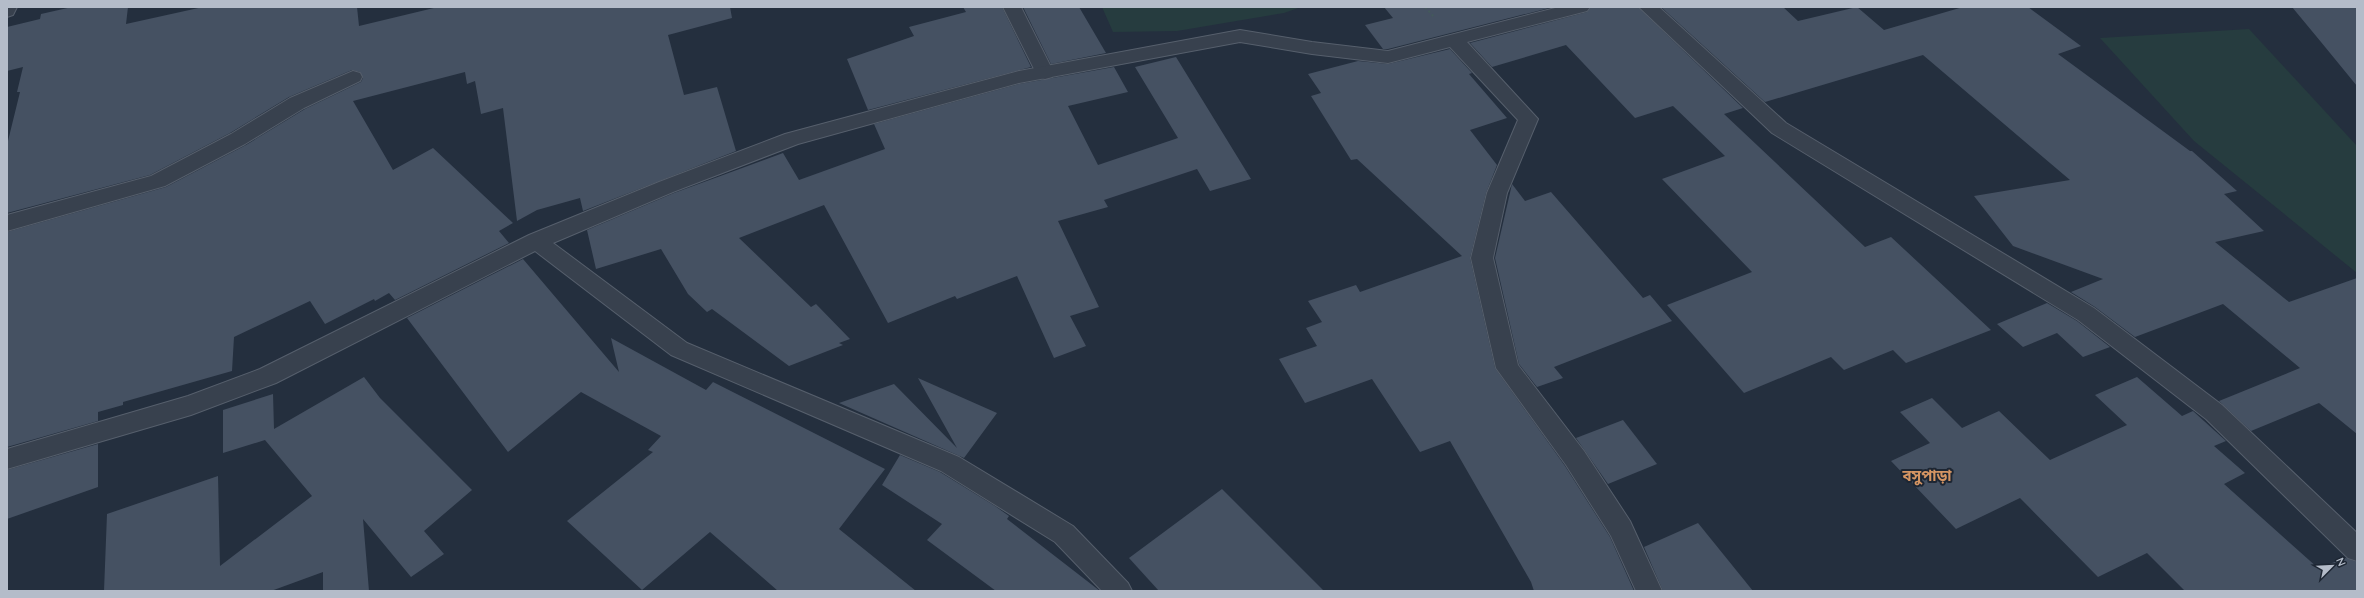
<svg xmlns="http://www.w3.org/2000/svg" width="2364" height="598" font-family="Quicksand,'Noto Sans Bengali',sans-serif">
<rect width="100%" height="100%" fill="#242f3e"/>
<!-- green -->
<g fill="#263c3f">
<path d="M1102,7h199l-17,6 -107,18 -64,1z"/>
<path d="M2249,29l108,117v127l-163,-132 -94,-103z"/>
</g>
<!-- building -->
<g fill="#455162">
<path d="M72,7h56l-2,17 77,-17h154l2,19 79,-19h292l2,11 -64,17 16,60 33,-8 19,64 -153,60 -3,-13 -43,12 -20,11 -14,-113 -22,6 -6,-33 -8,3 -2,-12 -112,29 40,69 40,-22 80,75 -14,8 10,12 -114,57 -6,-7 -14,8 -1,-2 -49,25 -15,-23 -76,36 -2,34 -109,31v3l-25,7v9l-91,26v-215l159,-45 80,-42 59,-36 56,-27 2,-4 -3,-6 -8,-2 -63,27 -59,36 -80,42 -143,38v-68l13,-53h-3l6,-25 -16,4v-44l33,-8 1,-5z"/>
<path d="M963,7h39l29,60 -163,43 -21,-51 67,-23 -5,-9 57,-15z"/>
<path d="M1023,7h56l27,46 -55,11z"/>
<path d="M1384,7h169l-165,42h-5l-18,-24 28,-7z"/>
<path d="M1591,7h47l105,101 -19,6 141,133 26,-10 100,93 -85,33 -13,-13 -49,20 -13,-13 -87,36 -77,-88 85,-33 -90,-93 63,-23 -52,-50 -38,12 -69,-73 -74,22 -22,-24 117,-31z"/>
<path d="M1661,7h122l15,14 59,-14 27,23 79,-23h65l53,39 -23,8 132,97h2l45,40 -13,3 40,37 -49,11 74,60 68,-24v156l-38,-31 -68,28 -32,-30 81,-33 -77,-64 -88,33 -40,-30 -24,-15 32,-13 -90,-33 -39,-50 96,-16 -147,-125 -158,47z"/>
<path d="M2292,7h65v79l-36,-44z"/>
<path d="M1450,49l22,24 -3,1 38,44 -37,12 27,35 -11,28 -16,65 25,110 70,98 45,71 24,54h-100l-3,-9 -81,-141 -30,11 -48,-73 -67,24 -26,-44 38,-13 -11,-18 16,-6 -14,-21 48,-16 4,7 102,-36 -105,-97 -6,1 -40,-64 10,-3 -13,-19 50,-13 30,3z"/>
<path d="M1176,57l75,122 -41,12 -13,-22 -93,31 4,7 -50,14 41,86 -29,9 16,30 -32,12 -37,-82 -60,23 -2,-3 -67,27 -64,-118 -85,33 72,69 5,-3 34,35 -11,4 4,2 -54,21 -77,-57 -5,3 -19,-18 -27,-45 -65,20 -9,-39 87,-37 109,-40 16,27 86,-31 -11,-25 145,-40 95,-17 14,25 -60,14 30,59 80,-27 -43,-71z"/>
<path d="M1512,184l13,17 26,-9 92,106 7,-3 22,26 -118,46 9,11 -26,9 -18,-23 -24,-106z"/>
<path d="M523,259l96,113 -8,-34 95,52 7,-8 172,87 -46,60 77,62h-138l-68,-59 -68,58 -75,-69 86,-69 -5,-2 13,-14 -80,-44 -73,60 -101,-134z"/>
<path d="M2047,303l30,18 33,26 -27,10 -26,-24 -34,14 -26,-23z"/>
<path d="M364,377l16,21 92,92 -48,41 20,23 -33,23 -48,-58 6,72h-46v-19l-52,19h-167l3,-77 111,-38 2,90 92,-70 -47,-56 -42,13v-43l50,-16 1,35z"/>
<path d="M2137,377l45,39 11,-5 33,30 -12,5 31,27 -21,11 94,84 28,-10 11,4v29h-172l-38,-38 -49,24 -78,-79 -64,31 -65,-68 39,-18 -30,-31 32,-14 30,30 37,-17 51,49 77,-35 -32,-30z"/>
<path d="M918,378l79,35 -33,45 -125,-55 55,-19 63,64z"/>
<path d="M1623,420l34,44 -49,20 -32,-46z"/>
<path d="M98,444v43l-91,32v-49z"/>
<path d="M900,455l40,17 55,34 14,10 -2,3 93,72h-104l-69,-51 15,-16 -60,-39z"/>
<path d="M1222,489l102,102h-165l-30,-33z"/>
<path d="M1698,523l55,68h-90l-19,-44z"/>
</g>
<g fill="none" stroke-linecap="round" stroke-linejoin="round">
<defs>
<path id="lane" d="M1003,7h18l33,66 -2,4 -7,2 -7,-2z"/>
<g id="street">
<path d="M7,7h10l-4,8 -6,2z"/>
<path d="M1559,7h31l-3,4 -120,31 71,77 -31,74 -14,65 25,107 66,86 46,70 32,70h-26l-25,-55 -45,-71 -70,-97 -25,-110 16,-65 31,-73 -68,-73 -62,16 -76,-9 -72,-12 -221,41 -221,61 -125,48 -120,51 134,100 272,114 114,69 55,57 4,8h-30l-47,-49 -114,-71 -270,-116 -136,-104 -259,132 -85,32 -184,54v-20l181,-53 72,-27 269,-134 130,-53 126,-48 234,-63 221,-41 72,12 76,9z"/>
<path d="M1639,7h20l127,116 308,185 128,97 135,128v28l-9,-3 -142,-139 -128,-99 -306,-187z"/>
<path d="M353,71l7,2 2,4 -2,4 -56,27 -59,36 -80,42 -158,45v-16l144,-39 80,-42 59,-36z"/>
</g>
</defs>
<!-- lane casing -->
<use href="#lane" stroke="#565f6c" stroke-width="2"/>
<!-- street casing -->
<use href="#street" stroke="#565f6c" stroke-width="2"/>
<!-- path -->
<path stroke="#44595c" stroke-width="2" stroke-dasharray="2.5 2.5" stroke-linecap="butt" d="M1425,7l9,10"/>
<!-- lane -->
<use href="#lane" fill="#38414e" fill-rule="evenodd"/>
<!-- street -->
<use href="#street" fill="#38414e" fill-rule="evenodd"/>
</g>
<g text-anchor="middle" dominant-baseline="central" stroke-width="4" stroke-linejoin="round" paint-order="stroke">
<!-- district labels -->
<g font-size="15" font-weight="bold" fill="#d59563" stroke="#1d2633">
<text x="1927" y="475">বসুপাড়া</text>
</g>
</g>
<!-- border -->
<rect width="2364" height="598" fill="none" stroke="#b4bcc9" stroke-width="16"/>
<!-- north arrow -->
<g transform="translate(2332 566) rotate(66)" stroke="#1d2633" stroke-width="3" paint-order="stroke">
<path d="M0-3L7 15L0 10L-7 15Z" fill="#b4bcc9"/>
<text y="-6" font-size="11" font-weight="bold" text-anchor="middle" fill="#b4bcc9">N</text>
</g>
</svg>
